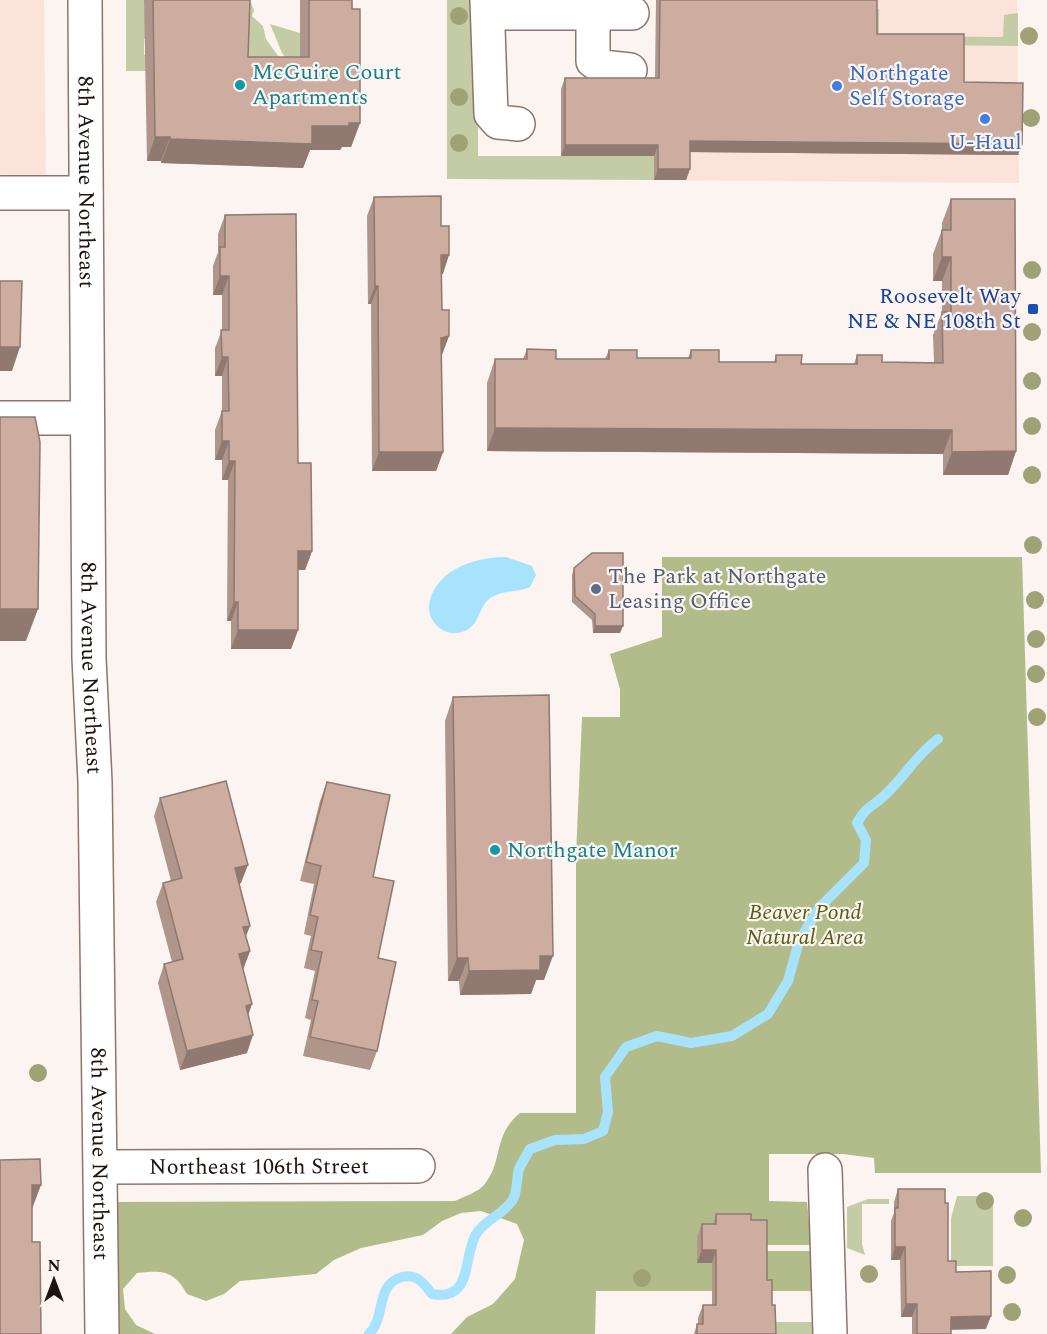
<svg xmlns="http://www.w3.org/2000/svg" width="1047" height="1334" font-family="Spectral,serif">
<rect width="100%" height="100%" fill="#fbf4f1"/>
<!-- built -->
<g fill="#fce3d9">
<path d="M0,0h44l2,175 -46,-1z"/>
<path d="M656,0h361l2,183 -365,-3z"/>
</g>
<!-- green -->
<g fill="#c3cca4">
<path d="M126,0h51l-33,2 3,37h-3v16h3v16h-21z"/>
<path d="M245,0h5l4,10 -2,6 11,10 3,13 15,21 -42,8z"/>
<path d="M447,0h24v28h7v128h176v24l-207,-1z"/>
<path d="M873,9h6v27l124,1 1,-22 14,-2v33l-179,-2z"/>
<path d="M270,24l30,9v16h3l-6,24 -15,-20z"/>
<path d="M957,1196h36v70h-42v-48z"/>
<path d="M868,1199h21v5h-27v40l3,11 -18,-7v-41z"/>
<path d="M767,1322h48l1,12h-49z"/>
</g>
<!-- forest -->
<path fill="#b1bc8a" d="M662,557h360l19,616h-166l-1,-15 -31,-4h-74v47l38,1 4,43h-48l-51,18v16l51,-28h48l3,40h-218l-1,43h-144l16,-17 26,-13 22,-25 9,-39 -7,-16 -36,-13 -20,2 -19,8 -19,14 -62,13 -27,12 -18,14 -76,7 -16,13 -18,7 -19,-7c-13,-24 -25,-24 -50,-21l-14,16 2,20 11,16 19,9h-38l-2,-132 340,-1c8,-4 23,-9 29,-16 20,-24 8,-49 36,-72h56v-257l6,-139h38v-28l-10,-35 52,-17z"/>
<!-- water -->
<path fill="#a8e3fd" d="M506,557l26,9 4,9 -6,12c-15,7 -29,1 -43,14 -10,11 -8,26 -25,31 -19,6 -38,-13 -32,-32 9,-32 47,-43 76,-43z"/>
<g fill="none" stroke-linecap="round" stroke-linejoin="round">
<!-- stream -->
<path stroke="#a8e3fd" stroke-width="10" d="M369,1334c17,-16 6,-50 33,-57 15,-4 22,7 30,17 40,7 31,-33 43,-58 7,-14 28,-22 37,-35 6,-8 4,-22 7,-32 3,-7 8,-14 11,-20l25,-9 29,-1 19,-8 5,-19 -3,-35 21,-30 31,-11 34,7 41,-7 36,-22 20,-33 11,-40 21,-34 44,-44 2,-23 -9,-17c10,-18 16,-16 29,-29 19,-18 31,-40 52,-55"/>
<defs>
<g id="minor">
<path id="s1" d="M85,0l4,658 6,124 7,552"/>
<path d="M487,0l4,114 7,8 20,2"/>
<path d="M488,13h144"/>
<path d="M593,13v48l9,6 28,3"/>
<path d="M0,193h86"/>
<path d="M0,418h87"/>
<path id="s2" d="M101,1167l317,-1"/>
<path d="M825,1170l5,164"/>
</g>
</defs>
<!-- minor casing -->
<use href="#minor" stroke="#917468" stroke-width="36"/>
<!-- minor -->
<use href="#minor" stroke="#fff" stroke-width="33"/>
</g>
<!-- trees -->
<g fill="#9ea275">
<circle cx="459" cy="16" r="9"/>
<circle cx="1029" cy="36" r="9"/>
<circle cx="459" cy="97" r="9"/>
<circle cx="1031" cy="118" r="9"/>
<circle cx="459" cy="143" r="9"/>
<circle cx="1032" cy="270" r="9"/>
<circle cx="1032" cy="332" r="9"/>
<circle cx="1032" cy="381" r="9"/>
<circle cx="1032" cy="426" r="9"/>
<circle cx="1032" cy="475" r="9"/>
<circle cx="1033" cy="545" r="9"/>
<circle cx="1035" cy="600" r="9"/>
<circle cx="1036" cy="639" r="9"/>
<circle cx="1036" cy="674" r="9"/>
<circle cx="1037" cy="717" r="9"/>
<circle cx="38" cy="1073" r="9"/>
<circle cx="985" cy="1201" r="9"/>
<circle cx="1023" cy="1218" r="9"/>
<circle cx="869" cy="1274" r="9"/>
<circle cx="1007" cy="1275" r="9"/>
<circle cx="642" cy="1278" r="9"/>
<circle cx="1012" cy="1312" r="9"/>
</g>
<!-- wall -->
<g fill="#af958a">
<path d="M144,0h106l-2,57h52v-57h52l8,123 -9,24h-9l-2,3h-30l-7,18 -142,-5v-2h-14z"/>
<path d="M656,0h221v34l87,48 58,62 -4,11 -328,-3v17l-4,11h-32v-24h-93v-67l4,-11h90z"/>
<path d="M374,197l67,29 2,48h-2l1,36 7,26 -8,19 2,97 -7,19h-64l-1,-167h-3l-1,-88z"/>
<path d="M951,199l65,252 -8,24h-65v-21l-456,-3v-68l8,-24h28l4,-10 29,10h49l4,-9 28,8h51l3,-8 28,12h55l2,-7 25,9h53l3,-9 25,7 52,1 -1,-28 9,-23v-31h-9v-27l9,-24v-7z"/>
<path d="M225,215l73,248 14,88 -7,19h-7v60l-7,19h-60v-28h-4l1,-141h-6v-20h-7v-30l7,-19v-35h-7v-28l7,-18v-35h-9v-29l5,-14v-18z"/>
<path d="M574,568l46,65h-27l-1,-13 -20,-18v-27z"/>
<path d="M453,697l91,283h-8l-5,14 -71,1 -1,-14h-11l-3,-260z"/>
<path d="M327,782l46,95 5,81 -1,93 -7,19 -67,-14 8,-36 -6,-2 10,-47 -11,-3 7,-32 -7,-2 10,-50 -14,-3 20,-80z"/>
<path d="M160,798l81,85 -2,1 7,53 4,14 -7,18 9,35 -4,11 -1,38 -67,17 -22,-87 6,-19 8,-2 -16,-60 7,-19 8,-2 -17,-65z"/>
<path d="M898,1189l47,14 3,58 8,11 30,57h-35v5h-39v-17h-11l-1,-57h-9v-39l3,-8v-11z"/>
<path d="M716,1214l35,6 16,60 9,54h-82l3,-10h1v-6l5,-13h9v-42h-15v-26l5,-13h11z"/>
</g>
<!-- shaded-wall -->
<g fill="#8f7970">
<path d="M349,123h11l-9,24h-9l-2,3h-30l-7,18 -142,-5 9,-24z"/>
<path d="M155,137h15l-9,24h-14z"/>
<path d="M690,141l332,3 -4,11 -332,-3z"/>
<path d="M565,145h93l-4,11h-93z"/>
<path d="M658,169h32l-4,11h-32z"/>
<path d="M441,255h8l-6,19h-9z"/>
<path d="M942,257h9l-9,24h-9z"/>
<path d="M220,276h9l-7,19h-9z"/>
<path d="M375,286h3l-7,18h-3z"/>
<path d="M449,336l-7,19 -8,2 7,-19z"/>
<path d="M0,347h20l-8,24h-12z"/>
<path d="M222,357h6l-6,19h-7z"/>
<path d="M495,428l457,2 -9,24 -456,-3z"/>
<path d="M222,441h7l-7,19h-7z"/>
<path d="M1016,451l-8,24h-65l9,-23z"/>
<path d="M379,452h64l-7,19h-64z"/>
<path d="M229,461h6l-7,19h-6z"/>
<path d="M298,551h14l-7,19h-14z"/>
<path d="M234,602h4l-7,19h-4z"/>
<path d="M0,609h38l-12,32h-26z"/>
<path d="M595,626h28l-3,7h-27z"/>
<path d="M238,630h60l-7,19h-60z"/>
<path d="M248,865l-7,18 -13,4 7,-19z"/>
<path d="M250,926l-7,18v-17z"/>
<path d="M250,951l-7,19 -4,-16z"/>
<path d="M540,956h13l-9,24h-8l-5,14 -71,1 9,-24z"/>
<path d="M457,958h11l-9,23h-11z"/>
<path d="M252,1004l-7,19 1,-17z"/>
<path d="M253,1035l-6,18 -67,17 7,-19z"/>
<path d="M32,1185h9l-9,24z"/>
<path d="M895,1247h10l-5,13h-9z"/>
<path d="M702,1250h14l-4,13h-15z"/>
<path d="M906,1304h11l-5,13h-11z"/>
<path d="M991,1316l-5,13 -40,1 5,-13z"/>
</g>
<!-- building -->
<g fill="#ccada0" stroke="#8f7970" stroke-width="1.5">
<path d="M153,0h97l-2,57h61v-57h43v9h8v114h-11v3h-37v18l-142,-5v-2h-15z"/>
<path d="M660,0h217v34h87v48l59,1 -1,61 -332,-3v28h-32v-24h-93v-67h94z"/>
<path d="M441,196v30h8v29h-8l1,55h7v26l-8,2 2,114h-64l-1,-166h-3l-1,-89z"/>
<path d="M951,199h64l1,252 -64,1v-22l-457,-2v-69h32v-10l29,1v9h53v-9h28v8h54v-8h28v12h57v-7h26l-1,9h56v-9h25v7l61,1 -1,-51h9v-55h-9v-27h9z"/>
<path d="M296,214l2,249h13l1,88h-14v79h-60v-28h-4l1,-141h-6v-20h-7v-30h7l-1,-54h-6l-1,-27h8v-54h-9v-29h5v-32z"/>
<path d="M0,281h22l-2,66h-20z"/>
<path d="M0,417h35l5,25 -2,167h-38z"/>
<path d="M592,553h31v73h-28v-12l-20,-18 -1,-28z"/>
<path d="M549,695l4,261h-13v14l-71,1 -1,-13h-11l-4,-261z"/>
<path d="M226,781l22,84 -13,3 15,58 -7,1 7,24 -11,3 13,50 -6,2 7,29 -66,16 -23,-87 19,-5 -20,-76 19,-5 -22,-80z"/>
<path d="M327,782l63,13 -17,82 21,4 -16,77 18,4 -19,89 -67,-14 8,-36 -6,-1 10,-48 -11,-2 7,-33 -8,-2 11,-49 -15,-4z"/>
<path d="M40,1159l1,26h-9v57h8l1,92h-41v-174z"/>
<path d="M898,1189h47v14h3v58h8v11l35,-1v45l-40,1v17h-34v-30h-11l-1,-57h-10v-39h3z"/>
<path d="M716,1214h35v6h16v60h5v25h3l1,29h-79v-10h6v-19h13v-55h-14v-26h14z"/>
</g>
<!-- markers -->
<g fill="#0f9aa8" stroke="#fbf4f1" stroke-width="2">
<circle cx="240" cy="85" r="6"/>
<circle cx="495" cy="850" r="6"/>
</g>
<g fill="#3f7fe0" stroke="#fbf4f1" stroke-width="2">
<circle cx="837" cy="86" r="6"/>
<circle cx="985" cy="119" r="6"/>
</g>
<rect fill="#1a4fb4" stroke="#fbf4f1" stroke-width="2" x="1027" y="303" width="12" height="12" rx="3"/>
<circle fill="#5c6f8a" stroke="#fbf4f1" stroke-width="2" cx="596" cy="589" r="6"/>
<g text-anchor="middle" dominant-baseline="central" stroke-width="4.5" stroke-linejoin="round" paint-order="stroke">
<!-- culture labels -->
<g font-size="22" fill="#0d838f" stroke="#fbf4f1" text-anchor="start">
<text x="252" y="72">McGuire Court<tspan x="252" dy="25">Apartments</tspan></text>
<text x="507" y="850">Northgate Manor</text>
</g>
<!-- shop labels -->
<g font-size="22" fill="#366cbe" stroke="#fbf4f1" text-anchor="start">
<text x="849" y="73">Northgate<tspan x="849" dy="25">Self Storage</tspan></text>
<text x="985" y="142" text-anchor="middle">U-Haul</text>
</g>
<!-- street labels -->
<g font-size="22" fill="#1e130f" stroke="#fbf4f1">
<text stroke="none"><textPath href="#s1" startOffset="182">8th Avenue Northeast</textPath></text>
<text stroke="none"><textPath href="#s1" startOffset="668">8th Avenue Northeast</textPath></text>
<text stroke="none"><textPath href="#s1" startOffset="1154">8th Avenue Northeast</textPath></text>
<text stroke="none"><textPath href="#s2" startOffset="158">Northeast 106th Street</textPath></text>
</g>
<!-- transit labels -->
<g font-size="22" fill="#164399" stroke="#fbf4f1" text-anchor="end">
<text x="1021" y="296">Roosevelt Way<tspan x="1021" dy="25">NE &amp; NE 108th St</tspan></text>
</g>
<!-- service labels -->
<g font-size="22" fill="#4e5e75" stroke="#fbf4f1" text-anchor="start">
<text x="608" y="576">The Park at Northgate<tspan x="608" dy="25">Leasing Office</tspan></text>
</g>
<!-- park labels -->
<g font-size="22" font-style="italic" fill="#525e0f" stroke="#fbf4f1">
<text x="805" y="912">Beaver Pond<tspan x="805" dy="25">Natural Area</tspan></text>
</g>
</g>
<!-- north arrow -->
<g transform="translate(54 1280)" stroke="#fbf4f1" stroke-width="4.5" paint-order="stroke">
<path d="M0-4.5L10 22L0 15L-10 22Z" fill="#1e130f"/>
<text y="-9" font-size="16" font-weight="bold" text-anchor="middle" fill="#1e130f">N</text>
</g>
</svg>
